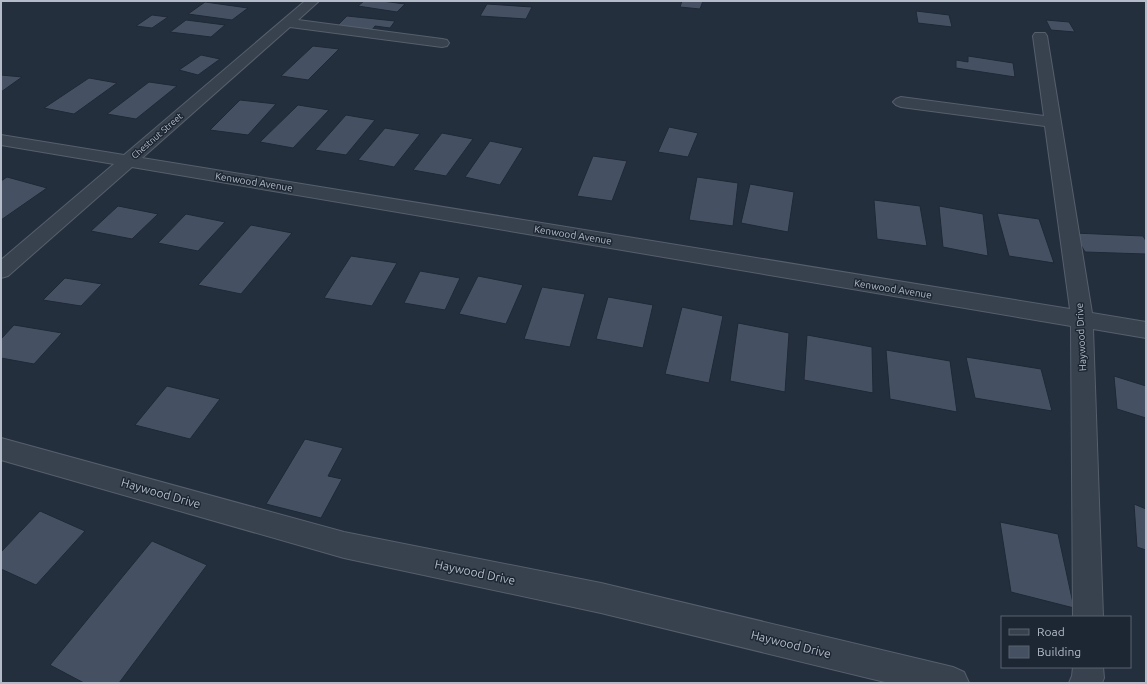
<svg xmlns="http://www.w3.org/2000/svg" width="1147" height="684" font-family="Ubuntu,sans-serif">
<rect width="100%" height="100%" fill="#242f3e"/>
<!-- building -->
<g fill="#455162" stroke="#1f2835">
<path d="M364,1h18l23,3 -8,8 -39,-6z"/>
<path d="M682,1h21l-3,8 -20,-2z"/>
<path d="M205,2l43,6 -16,12 -44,-6z"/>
<path d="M487,4l45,3 -6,12 -46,-3z"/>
<path d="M916,11l33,4 3,12 -34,-4z"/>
<path d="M152,15l16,2 -16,11 -16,-2z"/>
<path d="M347,16l48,5 -5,7 -15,-2 -3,4 -35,-4z"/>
<path d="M186,20l39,5 -14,12 -41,-5z"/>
<path d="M1046,20l23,2 6,10 -24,-2z"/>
<path d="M313,46l26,3 -31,31 -27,-4z"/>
<path d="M201,55l19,4 -22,16 -19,-5z"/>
<path d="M968,56l45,7 2,14 -59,-9v-8l12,2z"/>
<path d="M1,75l21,2 -21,15z"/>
<path d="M89,78l28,5 -43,31 -30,-6z"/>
<path d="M149,82l28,4 -41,33 -29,-5z"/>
<path d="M240,100l36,4 -28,31 -38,-5z"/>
<path d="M298,105l31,5 -36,38 -33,-6z"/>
<path d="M346,115l29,5 -29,35 -31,-5z"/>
<path d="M669,127l29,6 -10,24 -30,-5z"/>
<path d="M385,128l35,6 -26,33 -36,-7z"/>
<path d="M442,133l31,6 -27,37 -33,-6z"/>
<path d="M490,141l33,7 -23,37 -35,-8z"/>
<path d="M593,156l34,5 -15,40 -35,-5z"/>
<path d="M7,177l40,11 -46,32v-39z"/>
<path d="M697,177l41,6 -5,43 -44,-6z"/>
<path d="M750,184l44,8 -6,40 -47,-9z"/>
<path d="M874,200l46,6 7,40 -50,-7z"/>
<path d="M118,206l40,8 -26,25 -41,-8z"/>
<path d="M939,206l44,8 5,42 -45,-9z"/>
<path d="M997,213l42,6 15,44 -45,-7z"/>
<path d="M186,214l39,8 -27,29 -40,-8z"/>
<path d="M251,225l41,8 -51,61 -43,-9z"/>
<path d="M1074,233l69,3 3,5v13l-61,-2z"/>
<path d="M351,256l46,7 -25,43 -48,-8z"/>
<path d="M420,271l40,7 -15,32 -41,-7z"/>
<path d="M478,276l45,9 -17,39 -47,-10z"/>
<path d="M65,278l37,6 -21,22 -38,-6z"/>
<path d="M542,287l43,7 -15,53 -46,-8z"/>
<path d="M608,297l45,8 -10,43 -47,-9z"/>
<path d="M682,307l41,9 -14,67 -44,-9z"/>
<path d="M738,323l51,10 -4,59 -55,-11z"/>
<path d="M14,325l48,8 -28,31 -33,-6v-19z"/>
<path d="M807,335l65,12 1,46 -69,-13z"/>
<path d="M886,350l64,11 7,51 -67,-13z"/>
<path d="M966,357l75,12 11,42 -77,-13z"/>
<path d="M1114,376l32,10v32l-29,-9z"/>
<path d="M167,386l53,13 -30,40 -55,-14z"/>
<path d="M305,439l38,9 -15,28 14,3 -21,39 -55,-14z"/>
<path d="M1134,504l12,5v41l-9,-3z"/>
<path d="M40,511l45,20 -49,54 -35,-16v-17z"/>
<path d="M1000,522l58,12 16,74 -63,-16z"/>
<path d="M152,541l55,24 -88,118h-35l-34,-18z"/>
</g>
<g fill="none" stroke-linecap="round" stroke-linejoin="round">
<defs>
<g id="minor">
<path d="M305,1h14l-21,19 144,19 5,1 2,3 -2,3 -5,1 -152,-20 -148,131 928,151 -25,-183 -144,-19 -5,-2 -3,-3 3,-3 5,-2 143,19 -11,-80 2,-3h10l2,3 45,277 54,9v16l-53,-9 10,288h-30l-2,-291 -939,-159 -124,109 -7,2v-18l113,-96 -113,-19v-10l123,20z"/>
<path d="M1,438l343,94 257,51 352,84 11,5 5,11h-80l-288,-70 -257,-55 -343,-98z"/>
<path d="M1073,667h30l1,11 -2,5h-33l3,-7z"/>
</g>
</defs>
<!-- minor casing -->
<use href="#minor" stroke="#565f6c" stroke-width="2"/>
<!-- minor -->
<use href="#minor" fill="#38414e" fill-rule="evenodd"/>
</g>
<g text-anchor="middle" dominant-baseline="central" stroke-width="3" stroke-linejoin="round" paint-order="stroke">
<!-- far-street labels -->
<g font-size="9" fill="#b4bcc9" stroke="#1d2633">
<text transform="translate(157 136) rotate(-41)">Chestnut Street</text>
</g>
<!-- street labels -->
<g font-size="10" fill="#b4bcc9" stroke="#1d2633">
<text transform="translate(254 182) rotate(9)">Kenwood Avenue</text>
<text transform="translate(573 235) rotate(9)">Kenwood Avenue</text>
<text transform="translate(893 289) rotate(9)">Kenwood Avenue</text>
<text transform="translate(1081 337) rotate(-93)">Haywood Drive</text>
</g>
<!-- near-street labels -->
<g font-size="12" fill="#b4bcc9" stroke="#1d2633">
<text transform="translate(161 493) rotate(16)">Haywood Drive</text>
<text transform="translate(475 572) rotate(12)">Haywood Drive</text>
<text transform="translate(791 644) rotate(14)">Haywood Drive</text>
</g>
</g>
<!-- border -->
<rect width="1147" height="684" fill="none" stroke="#b4bcc9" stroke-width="4"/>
<!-- legend -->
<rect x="1001" y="616" width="130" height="52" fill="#1d2633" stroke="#59626f"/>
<rect x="1009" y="629" width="20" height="6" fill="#38414e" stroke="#59626f"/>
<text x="1037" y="636" font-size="12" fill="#b4bcc9">Road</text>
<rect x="1009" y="646" width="20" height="12" fill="#455162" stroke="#59626f"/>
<text x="1037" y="656" font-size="12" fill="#b4bcc9">Building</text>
</svg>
